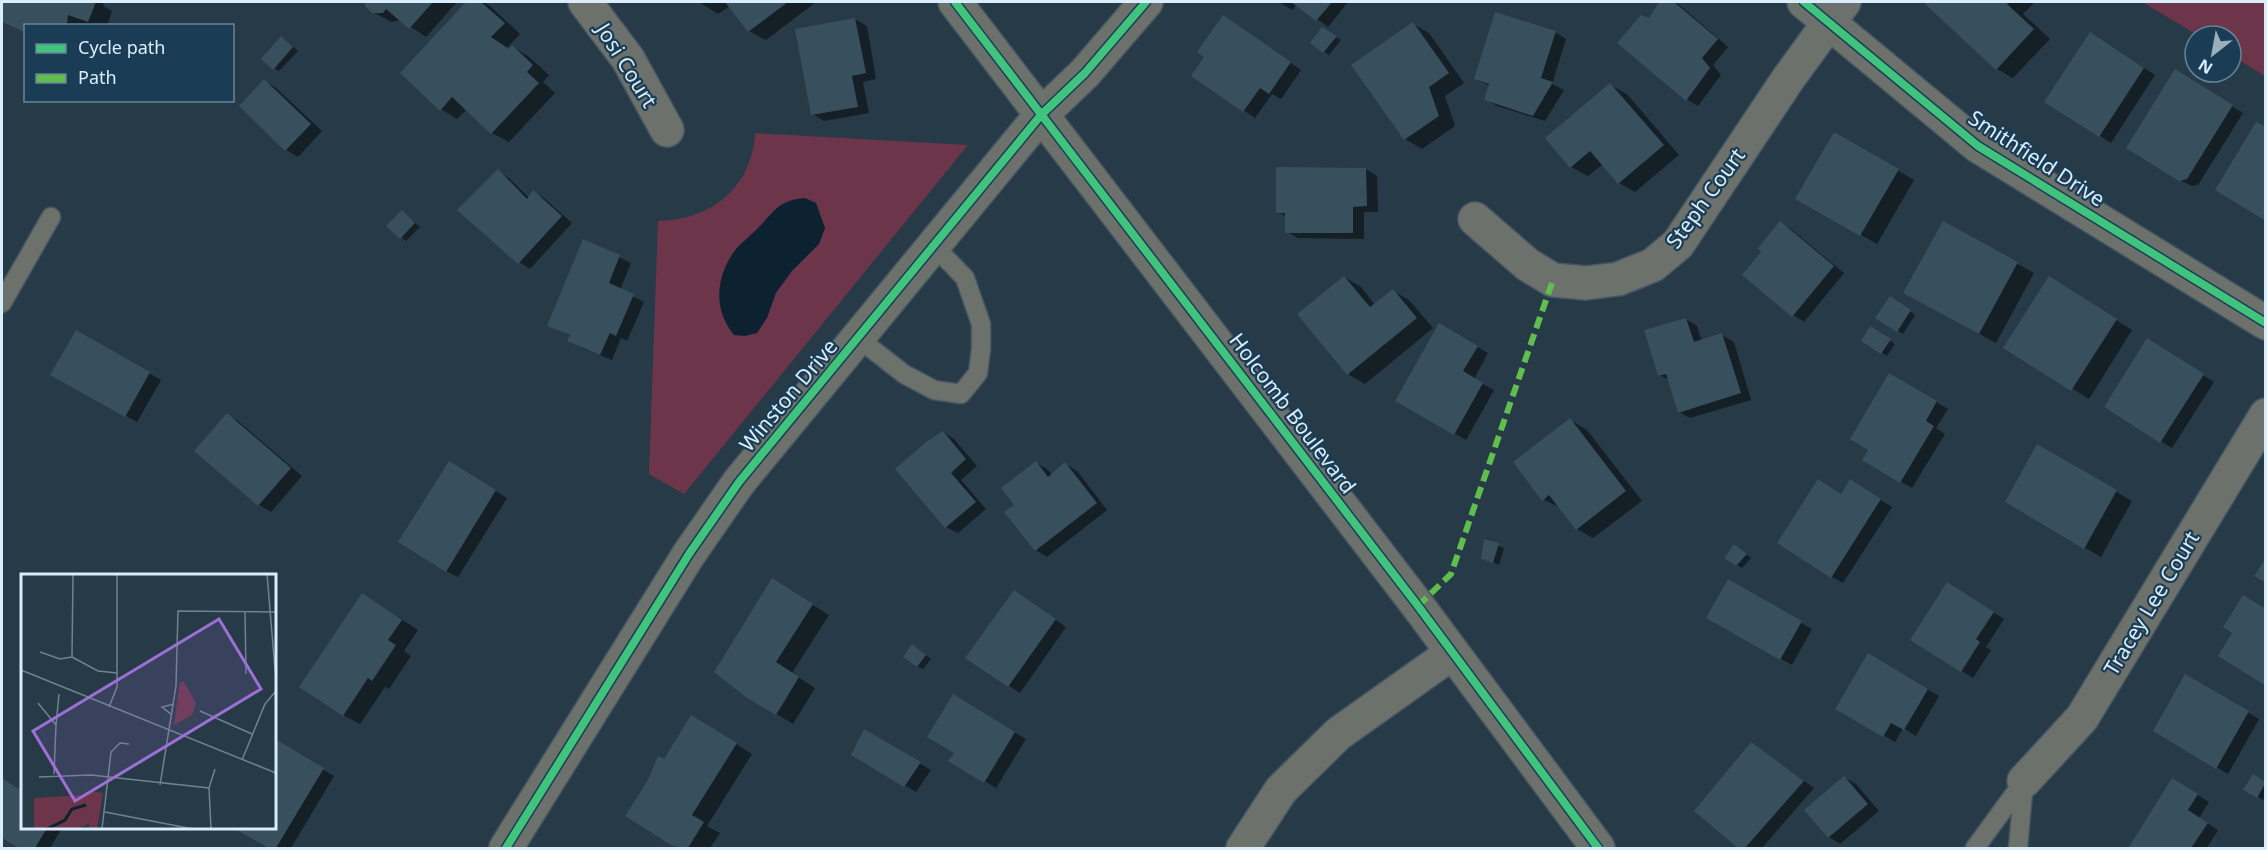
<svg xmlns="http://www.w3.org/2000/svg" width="2267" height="850" font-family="'Noto Sans',sans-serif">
<rect width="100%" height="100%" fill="#273a48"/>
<!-- green -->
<g fill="#6c354a">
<path d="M2142,2h123v74l-34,-21v-19h-32z"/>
<path d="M755,133l213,12 -284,349 -35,-20 9,-253c53,-1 94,-33 97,-88z"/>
</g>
<!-- water -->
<path fill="#0d2231" d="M805,198l11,5 9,25 -6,16 -27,27 -16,22 -9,25 -10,15 -12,3 -11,-1c-21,-25 -18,-57 -1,-82 7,-10 19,-18 27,-27 16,-17 20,-26 45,-28z"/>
<!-- shadow -->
<g fill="#0007">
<path d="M2,2h102l-1,4 9,5 -5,15 -22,-2v2h-59v7l-24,-11z"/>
<path d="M366,2h91l-31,35 -25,-17 -10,2 -18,-10 -6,-6z"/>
<path d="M468,2h15l7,4 30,28 -13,14 3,2 2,-3 16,9 21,19 -6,7 12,11 -46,49 -17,-9 -25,-24 -10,10 -16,-10 -39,-36z"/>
<path d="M699,2h117l-50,38 -17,-9 -19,-25 -12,8z"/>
<path d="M1279,2h69l-20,25 -31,-23 -5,6z"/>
<path d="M1661,2h15l52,45 -15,18 8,10 -23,31 -12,-7 -36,-79z"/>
<path d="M1930,2h105l-12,12 27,25 -37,39 -16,-9 -69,-65z"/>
<path d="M855,19l12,7 9,53 -13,3 6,31 -45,8 -11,-7z"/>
<path d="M1234,24l67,46 -20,29 -9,-5 -17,24 -62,-42z"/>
<path d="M1413,24l16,9 35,50 -19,13 10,30 -33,23 -17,-10 -51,-74z"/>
<path d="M1322,29l19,11 -12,15 -17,-12z"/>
<path d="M1555,32l11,7 -14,45 12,6 -19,31 -48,-15 -12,-7 5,-13 -15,-7z"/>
<path d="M282,38l16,13 -19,20 -5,-3z"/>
<path d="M2101,40l54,35 -44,68 -65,-42z"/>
<path d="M2187,78l56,35 -45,72 -6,1 -12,-6z"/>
<path d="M265,81l11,7 46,43 -24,26 -12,-7 -45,-44z"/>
<path d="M1610,85l17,9 52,61 -44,37 -16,-9 -16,-19 -15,12 -17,-9z"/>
<path d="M1835,134l79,46 -37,64 -80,-46z"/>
<path d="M1278,169h88l11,7 1,36h-14v27l-66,-1 -11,-6v-15l-9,-5z"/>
<path d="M498,171l11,7 20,20 5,-6 11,7 27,24 -42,46 -11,-7z"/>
<path d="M402,212l18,15 -14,14 -5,-4z"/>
<path d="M1780,223l12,7 52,43 -40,49 -11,-7z"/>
<path d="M1943,223l91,50 -38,70 -75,-41z"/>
<path d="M584,241l47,22 -11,27 24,12 -17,39 -6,-3 -9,22 -32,-13 -9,-11 -22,-11z"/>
<path d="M1344,277l17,10 14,18 18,-14 16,9 24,28 -68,56 -17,-10 -49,-60z"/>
<path d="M2066,288l66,42 -43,69 -83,-51z"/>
<path d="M1896,301l19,14 -12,19 -26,-16z"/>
<path d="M1686,319l11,7 5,15 20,-6 12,7 17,58 -61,18 -11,-6 -10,-32 -10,-5z"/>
<path d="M1439,325l49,28 -14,26 20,11 -28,50 -69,-39z"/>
<path d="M1870,328l25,16 -8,12 -24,-15z"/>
<path d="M76,332l85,48 -24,42 -85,-48z"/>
<path d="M2159,347l55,35 -42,66 -66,-41z"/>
<path d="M1890,375l58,34 -12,19 9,6 -33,54 -48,-28 6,-10z"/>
<path d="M227,415l11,6 64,55 -31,36 -12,-7 -63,-54z"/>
<path d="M1570,420l17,10 55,71 -49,37 -16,-9 -16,-21 -18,-9z"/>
<path d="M943,432l11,7 23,27 -16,14 25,29 -28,24 -12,-6z"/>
<path d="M2038,446l94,55 -31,56 -94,-55z"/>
<path d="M449,463l58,35 -49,79 -12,-6z"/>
<path d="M1036,463l11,6 5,6 13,-11 12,7 30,39 -60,47 -11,-7z"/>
<path d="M1862,488l30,19 -49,76 -11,-6 9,-82z"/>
<path d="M1485,541l19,7 -5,17 -16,-7z"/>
<path d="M1740,549l11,9 -9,10 -16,-10z"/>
<path d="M1728,581l84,48 -20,36 -84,-47z"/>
<path d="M789,590l40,25 -37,58 23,15 -22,36 -46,-28z"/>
<path d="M1958,590l46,29 -18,28 5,3 -18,28 -61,-38z"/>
<path d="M363,595l55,35 -14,21 7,5 -22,33 -4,-2 -25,37 -17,-9z"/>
<path d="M1025,598l41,29 -46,66 -11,-7z"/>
<path d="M917,649l14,10 -8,10 -6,-3z"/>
<path d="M1869,655l70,41 -23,40 -13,-8 -8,14 -58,-34z"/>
<path d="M2186,676l73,43 -31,55 -73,-43z"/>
<path d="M953,696l73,43 -30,49 -46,-27 6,-9z"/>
<path d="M708,726l44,28 -45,72 13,7 -10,15h-30l-53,-32 37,-55z"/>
<path d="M865,731l66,39 -15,22 -63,-38z"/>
<path d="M277,743l57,33 -43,72h-19l-36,-20h38z"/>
<path d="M1752,744l62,44 -52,60h-21l-44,-38z"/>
<path d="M2254,776l12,8v11l-3,5 -17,-11z"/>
<path d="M1845,778l11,6 23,27 -39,33 -11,-7z"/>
<path d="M2,780l20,12v36h40l-12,20h-28l-20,-12z"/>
<path d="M2184,786l25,16 -10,16 19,12 -11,18h-73l-3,-1z"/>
</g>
<!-- building -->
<g fill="#384f5e">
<path d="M2,2h94l-8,20 -20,-7 -1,8 -5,3h-36v7l-24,-11z"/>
<path d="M365,2h68l-24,27 -23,-20 -3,4h-11l-7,-7z"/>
<path d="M466,2h15l24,21 -14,14 18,12 3,-4 21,20 -6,7 12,11 -48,51 -39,-37 -12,14 -40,-38z"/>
<path d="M725,2h63l-40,30z"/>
<path d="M1291,2h41l-16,19z"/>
<path d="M1659,2h15l44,37 -16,19 8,10 -24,33 -69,-58 24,-28 8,3z"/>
<path d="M1928,2h81l-2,2 27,25 -38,41 -71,-66z"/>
<path d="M1495,12l61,19 -15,47 12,4 -20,34 -49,-16 5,-16 -15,-5z"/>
<path d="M1223,15l68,47 -22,32 -9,-6 -17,24 -52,-36 13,-19 -7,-5z"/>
<path d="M855,18l11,55 -14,3 6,31 -47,8 -16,-86z"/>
<path d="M1413,22l36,51 -20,14 10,29 -35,24 -53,-75z"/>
<path d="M1322,27l15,9 -14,17 -13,-10z"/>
<path d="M2090,32l54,36 -45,69 -55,-35z"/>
<path d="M281,36l12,11 -20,23 -12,-11z"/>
<path d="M2175,69l58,36 -46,74 -8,2 -53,-33z"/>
<path d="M264,79l47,45 -26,27 -46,-45z"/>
<path d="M1610,83l54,62 -46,39 -28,-33 -20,17 -25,-30z"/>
<path d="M2256,122l10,5v94l-51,-31z"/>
<path d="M1834,132l65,37 -39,67 -65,-37z"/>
<path d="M1276,167l90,1 1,38 -14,1v26h-68v-20h-9z"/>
<path d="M498,169l29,30 6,-9 29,26 -44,48 -61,-54z"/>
<path d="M402,210l13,13 -15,16 -14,-13z"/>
<path d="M1780,221l54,45 -42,51 -50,-42 19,-23 -3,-4z"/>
<path d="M1943,221l75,41 -39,72 -76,-41z"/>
<path d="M583,239l37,16 -11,28 25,11 -18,42 -6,-3 -10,22 -33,-14 3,-6 -23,-9z"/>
<path d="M1344,276l26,31 23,-18 24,29 -70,57 -50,-61z"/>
<path d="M2049,276l68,43 -46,72 -68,-43z"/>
<path d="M1890,296l21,14 -14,22 -22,-14z"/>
<path d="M1686,318l8,24 28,-9 19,60 -63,20 -12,-39 -8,2 -14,-46z"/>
<path d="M1439,323l39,23 -15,25 20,12 -29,52 -59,-34z"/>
<path d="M1870,326l21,13 -10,15 -20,-13z"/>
<path d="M76,330l74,42 -25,45 -75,-42z"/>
<path d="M2147,338l57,36 -44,69 -56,-36z"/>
<path d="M1889,373l48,28 -11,20 8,5 -34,57 -38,-23 6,-10 -18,-11z"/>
<path d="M227,413l64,55 -33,38 -64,-55z"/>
<path d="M1570,418l56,73 -50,39 -27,-35 -7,6 -29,-39z"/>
<path d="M943,431l23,28 -15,14 25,29 -31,26 -50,-59 31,-27z"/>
<path d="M2037,444l80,46 -33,59 -79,-47z"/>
<path d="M449,461l47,29 -50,82 -48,-30z"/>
<path d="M1036,461l12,16 17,-15 32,41 -62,48 -31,-39 10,-7 -13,-17z"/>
<path d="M1818,479l23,15 9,-15 31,20 -50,79 -54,-35z"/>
<path d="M1484,539l15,4 -6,20 -12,-4z"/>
<path d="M1734,544l13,10 -11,12 -12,-8z"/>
<path d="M2266,558v25l-12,-7z"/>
<path d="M772,578l41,26 -37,58 23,15 -23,38 -29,-17 -33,-26z"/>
<path d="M1728,579l74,42 -22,39 -74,-42z"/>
<path d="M1947,582l47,30 -18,27 4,3 -19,30 -51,-32z"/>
<path d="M1014,590l42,29 -48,68 -43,-29z"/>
<path d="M362,593l40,27 -14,20 8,5 -24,36 -4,-3 -25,38 -44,-29z"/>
<path d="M2243,595l23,14v77l-48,-30 14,-23 -9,-6z"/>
<path d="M912,644l14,11 -9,12 -14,-10z"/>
<path d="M1868,653l60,36 -24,41 -13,-7 -8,14 -48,-28z"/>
<path d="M2185,674l64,37 -33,58 -63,-38z"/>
<path d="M953,694l62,38 -31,51 -36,-22 6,-8 -27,-16z"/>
<path d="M691,715l46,28 -45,72 12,7 -16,26h-7l-10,-3 -46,-29 23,-36 10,-24 6,3z"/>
<path d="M864,729l57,33 -17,25 -53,-32z"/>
<path d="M277,740l47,28 -48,80h-7l-36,-20h41v-84z"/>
<path d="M1751,742l53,39 -59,67h-7l-44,-37z"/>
<path d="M2253,774l13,8 -9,16 -14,-8z"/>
<path d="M1844,776l24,28 -40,34 -24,-28z"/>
<path d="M2,778l20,13v37h25l-12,20h-16l-17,-10z"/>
<path d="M2172,778l26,16 -10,16 20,13 -17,25h-60l-2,-1z"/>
</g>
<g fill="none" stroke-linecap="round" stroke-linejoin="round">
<defs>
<g id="service">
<path d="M2,303l49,-86"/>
<path d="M858,338l46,36 30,16 27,4 17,-21 3,-24v-25l-16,-46 -31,-32"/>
<path d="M1975,848l49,-67 -6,67"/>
</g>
<g id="minor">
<path d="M585,2l43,57 39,71"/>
<path d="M1804,2l174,144 288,177"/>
<path d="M1475,219l53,46 25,15 33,3 32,-4 35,-14 25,-21 110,-165 56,-77"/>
<path d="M2024,781l58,-63 184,-303"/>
<path d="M506,848l183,-294 50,-72 302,-367 44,-42 61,-71"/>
<path d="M1243,848l38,-58 57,-56 114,-81"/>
</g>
<path id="tertiary" d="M955,2l463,604 180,242"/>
</defs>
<!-- service casing -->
<use href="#service" stroke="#465662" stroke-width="21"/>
<!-- minor casing -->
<use href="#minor" stroke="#465662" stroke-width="36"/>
<!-- tertiary casing -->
<use href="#tertiary" stroke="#465662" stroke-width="36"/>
<!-- service -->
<use href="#service" stroke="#6c716b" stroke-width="18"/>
<!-- minor -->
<use href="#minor" stroke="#6c716b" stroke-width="33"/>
<!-- tertiary -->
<use href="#tertiary" stroke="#6c716b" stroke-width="33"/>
<!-- quiet -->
<path stroke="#5fbe4e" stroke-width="6" stroke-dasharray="12 6" stroke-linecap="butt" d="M1418,606l33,-32 102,-294"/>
<defs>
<g id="cycleway">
<path d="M955,2l463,604 180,242"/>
<path d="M1804,2l174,144 288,177"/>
<path d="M506,848l183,-294 50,-72 302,-367 44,-42 61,-71"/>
</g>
</defs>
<!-- cycleway casing -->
<use href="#cycleway" stroke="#1a3d55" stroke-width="11"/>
<!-- cycleway -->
<use href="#cycleway" stroke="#40c37c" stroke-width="8"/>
</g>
<g text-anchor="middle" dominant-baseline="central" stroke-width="4.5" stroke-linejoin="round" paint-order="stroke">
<!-- street labels -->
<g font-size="21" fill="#daedfc" stroke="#1a3d55">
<text transform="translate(627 65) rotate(58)">Josi Court</text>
<text transform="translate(2037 158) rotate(33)">Smithfield Drive</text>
<text transform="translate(1705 198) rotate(-54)">Steph Court</text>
<text transform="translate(788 395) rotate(-50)">Winston Drive</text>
<text transform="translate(1293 413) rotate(53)">Holcomb Boulevard</text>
<text transform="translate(2151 603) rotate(-59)">Tracey Lee Court</text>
</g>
</g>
<!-- overview -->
<g transform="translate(21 574)">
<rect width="255" height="255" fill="#273a48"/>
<path d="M159,108h4l12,21 -4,12 -18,10zM69,217l13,2 -6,36h-8v-6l-10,6h-45v-31l51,-3z" fill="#6c354a"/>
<path fill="none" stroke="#0d2231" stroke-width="3" d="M26,255l18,-9 7,-11 14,-4"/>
<path fill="none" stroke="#6f8290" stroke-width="1.5" d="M52,0l-1,83 26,14 19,2M246,0l9,107M224,37l1,63M19,78l20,7 12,-2M0,96l255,103M17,129l18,22 3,-31M88,133l8,-20v-113M179,137l52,23M151,141l-10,-8 12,-3M221,186l23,-56 11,-13M33,200l2,-49M18,203l52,-2 118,13 2,41M139,211l16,-99 2,-75 98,1M188,214l6,-19M84,238l88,17M81,255l9,-77 9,-9 9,1"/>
<path fill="#9c70d4" fill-opacity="0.15" stroke="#9c70d4" stroke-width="3" d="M198,45l42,70 -186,112 -42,-70z"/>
<rect width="255" height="255" fill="none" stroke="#daedfc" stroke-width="3"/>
</g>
<!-- border -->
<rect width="2267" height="850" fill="none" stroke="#daedfc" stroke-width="6"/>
<!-- legend -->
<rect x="24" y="24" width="210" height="78" fill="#1a3d55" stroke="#678398" stroke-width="1.5"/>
<rect x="36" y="44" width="30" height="9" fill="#40c37c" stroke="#678398" stroke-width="1.5"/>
<text x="78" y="54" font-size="18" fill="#daedfc">Cycle path</text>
<rect x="36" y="74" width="30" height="9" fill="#5fbe4e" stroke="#678398" stroke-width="1.5"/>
<text x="78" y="84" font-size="18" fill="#daedfc">Path</text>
<!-- north arrow -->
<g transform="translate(2213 54) rotate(211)"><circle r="28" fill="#1a3d55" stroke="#678398" stroke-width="1.5"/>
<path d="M0-4.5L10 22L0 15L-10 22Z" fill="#9baebd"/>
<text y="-9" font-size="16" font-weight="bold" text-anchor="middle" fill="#daedfc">N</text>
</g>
</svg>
